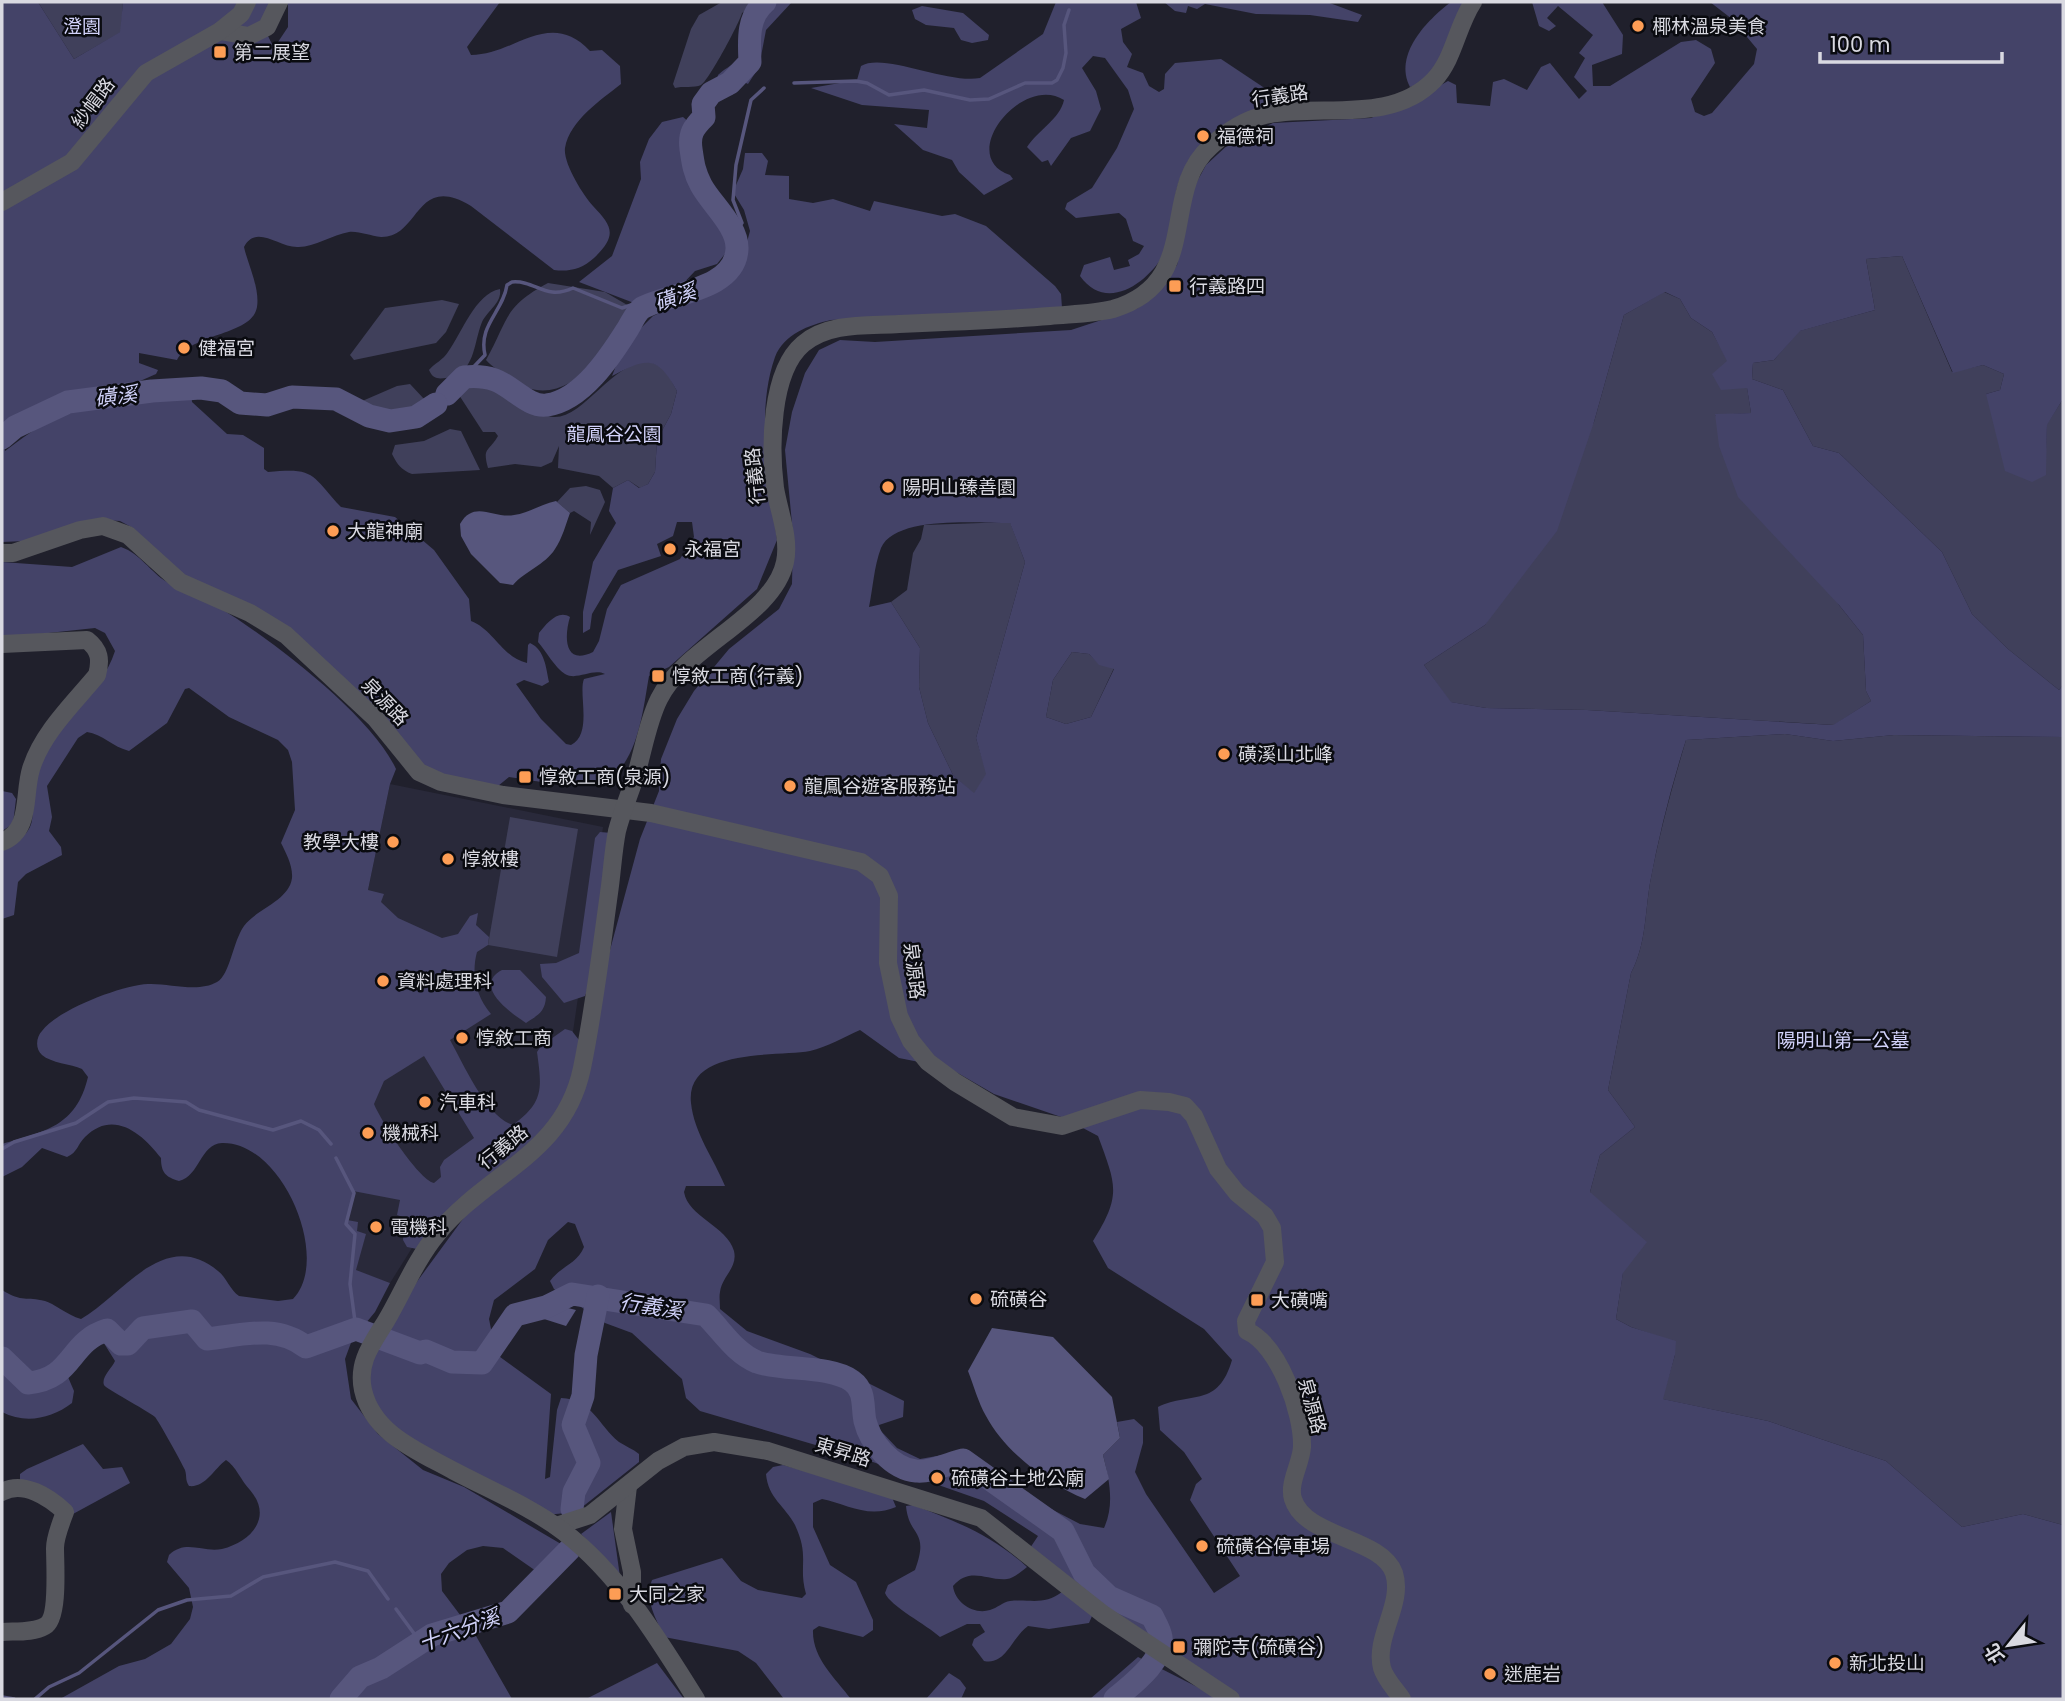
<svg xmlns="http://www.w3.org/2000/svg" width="2065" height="1701" font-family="Poppins,'Noto Sans TC',sans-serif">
<rect width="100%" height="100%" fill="#20202c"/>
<!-- built -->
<path fill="#29293a" d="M390,784l213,43 -39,266 -135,128 -39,62 -69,-25 47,-368z"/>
<!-- green -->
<g fill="#40405b">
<path d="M38,2h85l-2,30 -47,27z"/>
<path d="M722,2h35l-15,11c-2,9 -34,69 -41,72 -6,3 -20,1 -26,3l-2,-4 18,-55 8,-14z"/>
<path d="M1902,256l50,116 31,-7 21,9 -4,16 -14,4 59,81 2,-51 16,-25v286l-4,5 -51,-41 -36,-35 -30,-62 -103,-99 -26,-7 -30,-56 -31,-11 1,-16 21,-3 25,-29 76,-21 -9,-51z"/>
<path d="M548,283l57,9 24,14 2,6c-25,40 -68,105 -120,67 -9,-7 -17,-10 -25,-19 23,-41 17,-53 62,-77z"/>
<path d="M500,289c2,14 -12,21 -18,33 -9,22 -6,51 -36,56 -8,1 -13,1 -17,-8 6,-7 14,-10 19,-18 14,-19 27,-58 52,-63z"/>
<path d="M1664,292l16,7 11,19 21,14 16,29 19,26 4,26 -36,2 124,190 24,30 3,56 5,10 -37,24 -247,-15 -101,-2 -36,-6 -26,-37 61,-40 109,-203 30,-107z"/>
<path d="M442,300l17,4 -13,28 -10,11 -82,17 -4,-5 35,-47z"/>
<path d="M649,361l16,8 12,22 -6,23 -14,26 -2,32 -7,12 -8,4 -12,-8 -15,8 -14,-12 -41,-8 1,-22 -7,16 -11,5 -26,-3 -27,4c-6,-21 1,-16 10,-32l-3,-4h-12l-24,-37 2,-6c45,-25 57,26 92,28 31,2 58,-55 96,-56z"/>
<path d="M410,384l15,16c-14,25 -46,18 -65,2l37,-16z"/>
<path d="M450,429l11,2 19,39 -68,4c-11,-4 -15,-10 -20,-20l3,-9 29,-4z"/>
<path d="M586,486l14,4 5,12 -15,33 1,-13 -17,-11 -4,2 -13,-11 13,-14z"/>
<path d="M1010,522l15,40 -49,176 11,36 -13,20 -21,-19 -25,-52 -9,-36 1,-39 -29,-46 16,-12 6,-37 8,-14 3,-14z"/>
<path d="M1072,652l17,2 10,10 15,4 -23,49 -25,7 -20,-7 7,-37z"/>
<path d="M1785,734l48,7 61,-6 169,2v788l-40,-11 -61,13 -76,-66 -118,-40 -106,-22 13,-44v-13l-44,-15 -15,-8 7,-47 -33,-80 10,-37 35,-28 -27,-37 23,-117c15,-28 14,-60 19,-90 9,-48 22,-96 36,-143z"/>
<path d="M510,817l68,12 -21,128 -69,-12z"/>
</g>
<!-- forest -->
<g fill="#444368" fill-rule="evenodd">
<path d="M2,2h36l36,57 46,-27 3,-30h150l-6,32 7,14 14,-21v-22l-10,-3h222l-33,45 4,8c44,0 78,-47 119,-4l12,-1 18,16 1,18c-20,16 -51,36 -56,64 -2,15 18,47 28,58 19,20 25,29 1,52 -12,11 -25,14 -40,12l-83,-64c-56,-34 -51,32 -90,31 -11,-1 -22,-6 -32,-5 -17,3 -36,16 -52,15 -19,0 -41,-23 -53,0 4,18 16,41 13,60 -5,29 -65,25 -80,53l-38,-7v10l19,7 -2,4 -34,15 -41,6 -21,8 -41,24 -15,14 1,10c31,-23 67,-50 106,-51 37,-2 43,6 80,-9l1,11 35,32 16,1 21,13v21l4,3c48,-5 43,3 73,35l54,10 39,33 35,49 2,22c22,8 32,37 56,42l1,-18 2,-2c15,7 16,25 19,39l-7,4 -18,-6 -8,4 25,35 25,25 5,1c22,-11 7,-52 13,-66l21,-5c-13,-6 -28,7 -40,0 -10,-6 -19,-23 -27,-32l1,-9c7,-9 19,-24 31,-16 -6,20 -6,49 23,35l6,-11 8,-32 14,-24 59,-26 14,-22 -2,-15h-15l-4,14 -16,8 4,12 -43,14 -26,44 -2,15 -7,4v-21l10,-50 23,-39 -7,-12 4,-23 15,-8 11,8 9,-4 7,-12 2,-32 14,-26 6,-23c-20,-37 -31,-33 -65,-15l12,-31 29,-29 68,-31 23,-32 6,-22 -6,-21 -11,-18 10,-23 2,-16h17l6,8 -3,14 24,1v23l24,4 20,-4 37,12 4,-10 68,15 13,-2 31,12 69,60 6,8 1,14 -231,12c-22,5 -47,14 -56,37 -20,57 -5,124 2,183l-20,49 -88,78 -20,9c-6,33 -11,92 -47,106 -21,9 -70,-2 -93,-5l-11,9 -57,-10 -20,-12 -102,-107 -136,-81 -50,-48 -13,-7 -15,-1 -80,21 -23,1z"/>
<path d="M758,2h34l-26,28 -7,37 -11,17 -4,-2 -12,13 -8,1 -8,-11 2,-10c6,-6 13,-9 19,-14 9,-8 16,-45 21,-59z"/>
<path d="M1056,2h80l5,16 -20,11 2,13 9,12 -5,13 16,6 6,13 10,6 5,-3 1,-15 10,-11 46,-4 45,30 33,10 1,6 -14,2 -98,54c-6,12 -11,23 -13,37 -2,14 0,30 -5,43 -12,35 -61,76 -90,35l4,-11 26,-8 4,13 16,-4 -2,-6 11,-6 5,-8 -11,-5 -7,-22 -7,-6 -43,5 -11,-9 2,-6 25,-15 25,-40 17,-39 -6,-19 -23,-32 -12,-2 -11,12 14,23 5,18 -11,22 -19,7 -20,28 -3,-6 -6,2 -15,-15c11,-17 33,-28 37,-47 -41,-27 -109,56 -54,75l3,4 -29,16 -25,-23 -7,-12 -29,-10 -29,-26 33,4 2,-18 -67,-5 -51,-17 46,-8 4,-14c22,-14 86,18 119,12l63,-44z"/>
<path d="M1164,2h163l35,13 -4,7 -48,-7 -54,-1 -51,-10 -8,5 -9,-3 -2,7 -11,-2z"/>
<path d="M1451,2h18l-42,80 -17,5c-17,-32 17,-67 41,-85z"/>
<path d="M1532,2h70l21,33 -1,19 -30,11 1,21h17l71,-44 15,-2 15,9 4,14 -24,36 4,13 9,4 8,-3 42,-49 3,-15 -25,-30 -22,-17h353v397l-16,26 -1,50 -14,7 -27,-11 -19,-77 14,-4 4,-16 -21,-9 -30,8 -51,-117 -36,3 9,51 -75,21 -26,29 -21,3 -1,16 31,11 30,56 26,7 103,99 30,62 36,35 51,41 4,-5v52l-169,-2 -61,6 -48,-7 -99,6c-15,47 -27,95 -36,143 -5,30 -4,62 -19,90l-23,117 27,37 -35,28 -10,37 57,50 -24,31 -7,46 15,8 45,14 -1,14 -12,44 105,22 118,40 76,66 61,-13 40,11v174h-822l-163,-113 -48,-38 8,-12 -54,-35 -114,-40 -170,-50 -14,-13 -4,-19 -50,-46 -27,-10 -51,-34 -4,-8c11,-15 27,-17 34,-34l-9,-23 -7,-2 -20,18 -13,29 -41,31 -5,19 7,35 55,40 -6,85 5,-2 7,-67 4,-12c31,1 37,27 58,44 6,4 14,7 20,12v8l-63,50 -30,3 -153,-84 -17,-23 -13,-44 23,-40 82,-112 108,-107 34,-155 30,-111 19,-48 2,-32 16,-40 17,-28 35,-42 50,-40 13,-25 1,-50 -8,-84 7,-38 13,-39 14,-23 21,-10 35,2 196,-12 67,-22 17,-14 22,-29 16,-76 13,-24 24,-22 43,-20 98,-5 45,-19 32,-18 8,4 1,18 33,3 3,-24 11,-3 23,11 14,-23 9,-4 29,36 8,-8 -13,-14 11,-19 -6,-5 14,-18 -35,-29 -11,12 9,8 -7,5 -10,-5zM1665,292l15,7 11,19 21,14 15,29 -15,13 9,16 26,-2 4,25 -36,1 4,32 19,51 101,108 24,30 3,56 5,10 -38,24 -246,-15 -101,-2 -35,-6 -27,-37 61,-40 72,-94 37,-109 30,-107zM1010,523l15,39 -49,176 10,36 -12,19 -21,-18 -25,-52 -9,-36 1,-39 -29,-46 -22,5c4,-19 5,-41 12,-59 14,-33 98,-25 129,-25zM1072,652l17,2 10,11 15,4 -23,48 -25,7 -20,-7 7,-37zM860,1030l39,28 50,10 45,26 70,24 34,18c18,49 24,59 -5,105l15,27 96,61 28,31c-14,48 -40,31 -74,47l2,23 24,22 18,27 -6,5 -6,16 50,76 -26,17 -68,-99 -11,-22 8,-29v-16l-9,-8 -17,3 3,16 -17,17c6,24 12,49 1,73l-24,-4 -71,-37 -36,-28 -25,-5 -28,5 -23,-11 -17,-18 -1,-5 24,-8 1,-16 -94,-47 -63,-23 -27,-22c0,-6 -1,-12 0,-17 2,-16 18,-24 14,-41 -7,-25 -46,-34 -50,-59l2,-6h39c-11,-27 -31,-53 -34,-83 -6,-56 87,-46 119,-52 17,-4 34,-14 50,-21z"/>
<path d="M922,6l41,7 26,22 -1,5 -16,3 -11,-3 -7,-12 -28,-3 -11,-6 -3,-9z"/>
<path d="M683,117l8,7 2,10 -6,33 39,60 5,11 -3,12 -11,14 -22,7 -18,19 -20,3 -23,10 -55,-21 33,-26 29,-77 -1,-17 9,-23 13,-17z"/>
<path d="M121,547c20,7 29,25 46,35 17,9 36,16 53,26 52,32 151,107 176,161l-6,15 -22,106 16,4 -3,8 17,16 44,20 16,-4 12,-18 8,-3 -2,12 13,12 -1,8 -11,7c-6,22 -1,44 14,62l-41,26c13,23 37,78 63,85 31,-23 29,-36 24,-73l4,-6 24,-17 7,2 7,9 -10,59 -42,50 -110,100 -10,-2 -4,-7 2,-22 -8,-3 3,-15 -47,-9 -6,29 11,2 -1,9 9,3 -10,36 34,13 -15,29 -23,28 -7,19 6,40 27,35 45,36 41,17 97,57 1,4 -26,23 -33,-23 -20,-2 -16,4 -18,13 -8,11 1,17 34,45 36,63h-452l59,-33 26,-7 26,-15 19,-25 3,-12 -4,-19 -22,-26 2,-7c17,-16 34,-2 53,-6 30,-8 51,-32 28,-59 -8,-8 -15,-25 -24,-30 -12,9 -21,28 -37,26 -4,-6 -2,-10 -4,-16 -2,-5 -27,-50 -30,-53 -10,-8 -49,-28 -51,-32 -3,-8 8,-17 11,-24l-13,-21 -9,-1 -31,24 12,28 -2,12c-21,16 -47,21 -70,9v-122c21,13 24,6 43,11 8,2 22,14 36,18 40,-22 83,-93 137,-48 9,7 12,19 21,25l39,5 15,-2c39,-40 -11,-158 -71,-156 -22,1 -22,33 -43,38 -13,-4 -18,-8 -18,-23 -19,-25 -48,-49 -76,-21 -8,8 -7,15 -18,20l-25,-9 -20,19 -20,10v-33c43,-13 74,-17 86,-67l-6,-8c-11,-5 -31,-6 -40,-14 -7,-6 -6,-18 0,-24 15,-21 80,-46 106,-47 21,-1 50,9 69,-2 13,-7 16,-41 27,-56 12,-17 45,-25 48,-48 1,-12 -6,-25 -11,-35l14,-33 -3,-48 -4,-12 -10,-10 -49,-23 -40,-29 -4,1 -18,34 -38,28c-16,-4 -27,-17 -42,-19l-9,6 -31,48 5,31 -3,14 12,16 1,8 -36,19 -8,8 -4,33 -12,4v-69c50,-25 20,-40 33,-77 16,-47 65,-75 80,-122l-10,-18 -10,-5 -93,10v-76l70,5zM424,1056l50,82 -30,22 -4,7 1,10 -7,6c-16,-4 -53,-62 -60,-79l10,-23z"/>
<path d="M2,791l10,2 4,6 -3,25 -11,7z"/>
<path d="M600,832l12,1 -24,155 -3,8 -21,7 -22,-26 -2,-13 16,-1 23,-10 16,-115z"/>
<path d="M502,970h18l26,27c-1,15 -8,18 -20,26 -15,-10 -54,-37 -24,-53z"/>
<path d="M83,1444l20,25 19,-2 8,16 -57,31 -53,-34v-6l7,-5z"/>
<path d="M783,1465l108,30 5,12c-28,12 -49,-3 -74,-8l-9,4v24l17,38 26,17 17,38v10l-10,7 -44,-11 -6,4c-1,28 22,48 38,69h-67l-28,-36 -18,-12 -74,-14c-8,-19 -20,-37 -12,-57l70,-22 19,23 17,9 44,8 4,-4c-8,-28 4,-37 -11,-69 -10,-19 -27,-27 -29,-51l7,-7z"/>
<path d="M913,1505c43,16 80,31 114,62 -5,4 -13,11 -20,12 -20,2 -37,-13 -54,7 2,17 21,29 37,24 7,-2 13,-8 20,-9 22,-2 34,5 53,-10l29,25 -3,7 -40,6 -21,-3c-16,11 -22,40 -44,35l-12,-16 2,-6 11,-7 -5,-8h-13l-27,13c-13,-12 -50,-31 -55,-44l3,-8 27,-15c15,-41 -6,-32 -9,-64z"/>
<path d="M611,1512l9,65 -39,-43z"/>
<path d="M1138,1657l83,42h-131z"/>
<path d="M657,1663l27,36h-98z"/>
<path d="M949,1673l11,7 6,8 -5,11h-35z"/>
</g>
<!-- water -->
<g fill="#57567d">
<path d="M556,501l14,12c-4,11 -8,26 -15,36 -10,16 -30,22 -42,36l-13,-2 -29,-29 -10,-18 -1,-12c14,-25 34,-5 54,-9 15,-2 27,-11 42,-14z"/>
<path d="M564,1307l12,3 -10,16 -22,-7 1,-8z"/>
<path d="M992,1328l61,9 59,60 8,41 -17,17 6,24 -24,20c-37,-15 -80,-47 -99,-83 -8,-14 -12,-30 -18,-45z"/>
</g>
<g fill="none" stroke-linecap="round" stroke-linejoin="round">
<!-- stream -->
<g stroke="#57567d" stroke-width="3.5">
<path d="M794,83l62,-2 11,2 22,12 35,-5 46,10 19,-1 36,-16h27l5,-3 6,-12 3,-15 -2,-28 5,-15"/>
<path d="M734,233l8,-10 -9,-23 3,-35 15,-65 13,-12"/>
<path d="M464,377l21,-22c-7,-30 18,-43 22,-70l5,-3c24,-2 33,19 61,6l49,20 9,-3 10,3"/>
<path d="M2,1149l12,-7 62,-19 32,-21 26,-4 52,4 13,8 74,20 28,-9 18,9 12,14"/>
<path d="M336,1158l18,35 -8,31 9,10 -5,50 6,45"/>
<path d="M396,1609l25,34"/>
<path d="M2,1697l12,2"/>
<path d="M35,1699l14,-12 30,-14 79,-63 29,-10 44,-4 32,-19 72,-15 33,9 20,28"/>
</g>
<!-- river -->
<g stroke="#57567d" stroke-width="23">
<path d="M447,394l17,-17c11,-1 20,-1 31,3 17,6 34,28 52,25 35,-5 63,-48 80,-75 4,-6 9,-18 15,-22 26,-15 93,-17 95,-59 1,-23 -26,-45 -36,-64 -7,-13 -8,-22 -10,-36 -2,-15 2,-21 13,-32l-1,-13 8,-11 19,-10 20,-21c-1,-21 -3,-45 15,-60"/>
<path d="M2,438l13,-11 53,-25 84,-11 49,-3 21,3 18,12 27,2 25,-8 44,2 33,17 21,5 26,-4 20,-13"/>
<path d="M2,1358l26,25c46,-4 40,-41 79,-53l14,14h7l15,-16 49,-7 15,18c36,-4 69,-15 99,8l50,-18 64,24 6,-2 26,11 30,1 33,-48 31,-8 26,-13 134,21c16,16 29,38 51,47 25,9 73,3 95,19 14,10 10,26 13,40 5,21 27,48 51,50 13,2 34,-8 47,-11l100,71 21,42 25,24 43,19c3,6 8,14 9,21 3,25 -30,48 -46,62"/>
<path d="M572,1509l2,-17 15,-29 -16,-38 10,-29 3,-41 12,-59"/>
<path d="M341,1699l19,-22 21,-9 51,-33 76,-23 61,-62"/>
</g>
<!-- minor -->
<g stroke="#56575d" stroke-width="18">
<path d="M220,31l29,5 18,-9 12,-25"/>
<path d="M2,202l70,-40 74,-89 74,-42 21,-17 6,-12"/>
<path d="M2,553h11l67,-23 23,-4 25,9 52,47 70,31 36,22 90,84 43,53 22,10 62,13 148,18 210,49 19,14 9,20 -1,67 11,53 12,25 17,21 27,20 58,35 49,9 78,-26 29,2 16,4 9,10 24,53 19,24 28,23 7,12 3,34 -29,59 1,10c32,14 56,82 55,116 -1,17 -14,36 -9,52 12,39 88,38 101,74 10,31 -20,64 -12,95 3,11 14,22 20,31"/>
<path d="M2,644l85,-4c13,10 14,20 10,35 -24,29 -55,58 -66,94 -8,26 1,61 -29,73"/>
<path d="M628,1486l-5,43 9,43v33"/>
<path d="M2,1492c21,-12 47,5 63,20 -4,11 -10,25 -10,36 0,15 4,71 -10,78 -12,7 -30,5 -43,6"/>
<path d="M556,1526l34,-11 68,-54 26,-14 30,-5 54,9 213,67 122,96 128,85"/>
<path d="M696,1699c-37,-59 -76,-124 -132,-167 -33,-25 -74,-42 -110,-61 -36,-20 -81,-37 -91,-81 -6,-28 9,-46 23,-69 17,-29 29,-60 51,-87 50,-62 127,-79 145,-166 12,-58 19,-117 27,-175 3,-20 4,-42 8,-62 5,-20 14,-40 20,-60 7,-24 11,-50 22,-72 26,-53 115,-83 126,-137 5,-24 -6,-50 -10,-74 -5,-40 -5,-116 28,-144 26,-22 64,-18 96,-20 51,-2 101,-4 151,-8 21,-2 43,-2 63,-7 91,-27 45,-117 98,-163 15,-14 33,-26 54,-31 54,-12 126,10 169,-35 20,-21 23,-54 39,-78"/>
</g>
</g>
<!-- markers -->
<g fill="#fd9d55" stroke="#0a0b10" stroke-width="2.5">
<circle cx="1638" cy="26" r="7"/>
<rect x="213" y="45" width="14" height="14" rx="3.5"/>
<circle cx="1203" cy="136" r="7"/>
<rect x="1168" y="279" width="14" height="14" rx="3.5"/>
<circle cx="184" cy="348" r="7"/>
<circle cx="888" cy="487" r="7"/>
<circle cx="333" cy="531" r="7"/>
<circle cx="670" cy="549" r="7"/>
<rect x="651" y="669" width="14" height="14" rx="3.5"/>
<circle cx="1224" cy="754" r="7"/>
<rect x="518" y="770" width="14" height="14" rx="3.5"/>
<circle cx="790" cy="786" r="7"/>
<circle cx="393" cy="842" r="7"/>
<circle cx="448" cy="859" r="7"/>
<circle cx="383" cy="981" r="7"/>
<circle cx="462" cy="1038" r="7"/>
<circle cx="425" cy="1102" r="7"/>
<circle cx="368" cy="1133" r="7"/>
<circle cx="376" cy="1227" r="7"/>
<circle cx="976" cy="1299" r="7"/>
<rect x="1250" y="1293" width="14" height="14" rx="3.5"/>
<circle cx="937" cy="1478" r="7"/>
<circle cx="1202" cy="1546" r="7"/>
<rect x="608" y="1587" width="14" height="14" rx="3.5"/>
<rect x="1172" y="1640" width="14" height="14" rx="3.5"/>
<circle cx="1835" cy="1663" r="7"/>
<circle cx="1490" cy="1674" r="7"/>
</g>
<g text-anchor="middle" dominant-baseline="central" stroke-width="5" stroke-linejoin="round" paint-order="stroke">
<!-- park labels -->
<g font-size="19" fill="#d2d2fa" stroke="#0a0b10">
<text x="82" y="26">澄園</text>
<text x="614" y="434">龍鳳谷公園</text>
<text x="1843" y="1040">陽明山第一公墓</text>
</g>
<!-- poi labels -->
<g font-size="19" fill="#d9d9e1" stroke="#0a0b10" text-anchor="start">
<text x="1652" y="26">椰林溫泉美食</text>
<text x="234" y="52">第二展望</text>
<text x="1217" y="136">福德祠</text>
<text x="1189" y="286">行義路四</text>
<text x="198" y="348">健福宮</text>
<text x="902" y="487">陽明山臻善園</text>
<text x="347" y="531">大龍神廟</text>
<text x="684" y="549">永福宮</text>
<text x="672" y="676">惇敘工商(行義)</text>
<text x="1238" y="754">磺溪山北峰</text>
<text x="539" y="777">惇敘工商(泉源)</text>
<text x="804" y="786">龍鳳谷遊客服務站</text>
<text x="379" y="842" text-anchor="end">教學大樓</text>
<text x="462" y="859">惇敘樓</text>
<text x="397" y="981">資料處理科</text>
<text x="476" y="1038">惇敘工商</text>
<text x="439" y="1102">汽車科</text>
<text x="382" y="1133">機械科</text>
<text x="390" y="1227">電機科</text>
<text x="990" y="1299">硫磺谷</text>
<text x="1271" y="1300">大磺嘴</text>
<text x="951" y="1478">硫磺谷土地公廟</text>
<text x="1216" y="1546">硫磺谷停車場</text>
<text x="629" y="1594">大同之家</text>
<text x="1193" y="1647">彌陀寺(硫磺谷)</text>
<text x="1849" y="1663">新北投山</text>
<text x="1504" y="1674">迷鹿岩</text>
</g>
<!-- street labels -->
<g font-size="19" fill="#d9d9e1" stroke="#0a0b10">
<text transform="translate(1280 96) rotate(-8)">行義路</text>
<text transform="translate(93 103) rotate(-53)">紗帽路</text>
<text transform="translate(755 476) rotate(-96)">行義路</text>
<text transform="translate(385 702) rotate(46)">泉源路</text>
<text transform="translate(914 971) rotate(83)">泉源路</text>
<text transform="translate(503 1147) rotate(-39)">行義路</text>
<text transform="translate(1312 1406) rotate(75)">泉源路</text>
<text transform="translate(843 1452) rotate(17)">東昇路</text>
</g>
<!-- water labels -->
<g font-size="21" font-style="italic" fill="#d0d1f9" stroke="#0a0b10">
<text transform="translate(675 297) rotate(-19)">磺溪</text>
<text transform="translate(116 396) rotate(-7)">磺溪</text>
<text transform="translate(651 1306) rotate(9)">行義溪</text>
<text transform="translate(459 1630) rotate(-20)">十六分溪</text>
</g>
</g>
<!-- border -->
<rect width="2065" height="1701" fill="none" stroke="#d9d9e1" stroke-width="7"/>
<!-- north arrow -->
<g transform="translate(2009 1645) rotate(240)" stroke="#0a0b10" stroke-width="5" paint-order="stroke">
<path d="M0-5L12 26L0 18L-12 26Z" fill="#d9d9e1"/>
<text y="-10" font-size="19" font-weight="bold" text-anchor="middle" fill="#d9d9e1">北</text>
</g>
<!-- scale -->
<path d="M1820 52v10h182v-10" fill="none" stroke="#d9d9e1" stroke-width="3.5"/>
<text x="1830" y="52" font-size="21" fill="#d9d9e1" stroke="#0a0b10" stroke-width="5" paint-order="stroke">100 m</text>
</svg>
